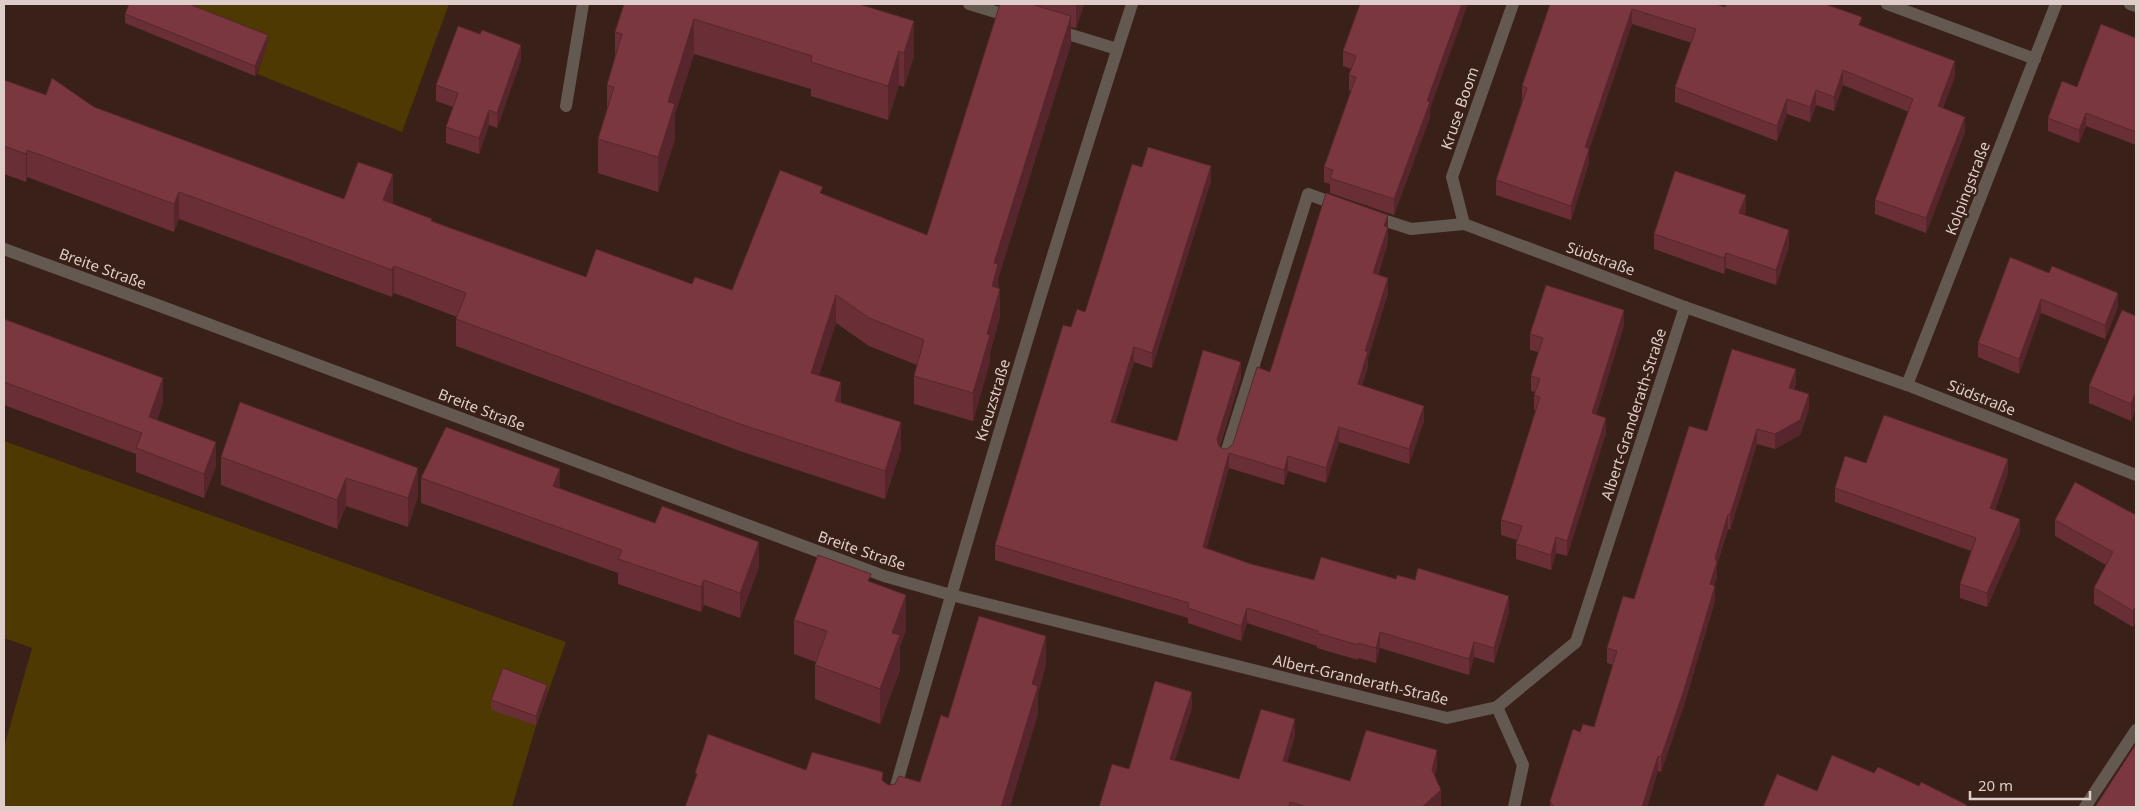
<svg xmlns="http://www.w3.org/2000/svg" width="2140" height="811" font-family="'Noto Sans',sans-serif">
<rect width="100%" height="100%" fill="#392018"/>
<!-- green -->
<g fill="#4d3901">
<path d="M170,4h279l-47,128 -145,-58 11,-31z"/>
<path d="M4,441l562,201 -30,84 -24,81h-508v-60l28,-99 -28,-10z"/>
</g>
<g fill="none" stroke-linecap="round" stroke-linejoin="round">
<!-- minor -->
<g stroke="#635951" stroke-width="12">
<path d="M969,4l43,13"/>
<path d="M1887,4l148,55"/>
<path d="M2130,4l6,2"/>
<path d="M1055,30l62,19"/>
<path d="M566,106l17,-102"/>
<path d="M1374,217l37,12 53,-5 221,83 222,78 229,90"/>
<path d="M1464,224l-12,-47 61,-173"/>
<path d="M4,249l156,57 724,270 67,19 496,123 50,-11 79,-65 109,-335"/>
<path d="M1907,385l149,-381"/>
<path d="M1225,456l83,-262 30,11"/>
<path d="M1497,707l26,58 -9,42"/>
<path d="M890,807c77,-269 156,-537 242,-803"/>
<path d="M2085,807l51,-77"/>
</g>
</g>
<!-- wall -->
<g fill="#6a2f36">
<path d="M624,4h235l55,52 -10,31 -5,-2 -11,35 -77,-24v-7l-117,-35 -19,60v25l-17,53 -60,-19v-34l9,-29v-25l8,-29v-24z"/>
<path d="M1000,4h84l-8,24 -5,-1v17l-73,235 2,37 -10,37v9l-17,59 -59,-17v-28l3,-11 -48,-19 -33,-23 -17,52 22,28 60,46 -16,50 -145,-48 -284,-105v-27l1,-2 -63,-24 -2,4 -213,-78 -5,13 -147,-55 -1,5 -22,-8v-94l42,15 48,12 250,92 49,3 -1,2 40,17 154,56 106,7 40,6 91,-96 104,41z"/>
<path d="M1360,4l70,105v8l-36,98 -64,-22v-9l-6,-2v-15l27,-76 -2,-1v-15l2,-6 -8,-3v-15z"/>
<path d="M1550,4l175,3 137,19 93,50 -12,32 22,24 -39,101 -51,-19v-14l34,-88 -66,-27 -9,26 -18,-6 -6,17 -23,-8 -10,27 -102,-39v-15l17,-44 -60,-19 -43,126v13l-18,57 -75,-25v-15l26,-79v-15z"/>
<path d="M125,14l143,30 -13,32 -130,-53z"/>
<path d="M2136,38v107l-50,-19 -7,17 -31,-12v-13l29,-31z"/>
<path d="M521,60l-24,68 -8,-3 -10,29 -33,-11v-16l7,-20 -17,-6v-16z"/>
<path d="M1211,181l-59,187 -18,-6 -19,61 62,18 64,-64 -21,69 3,3h4l6,-5 37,-72 118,-157v27l-10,33 10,18 -20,65v9l-6,18 62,36 -15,43 -70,-22 -13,41 -38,-12 -4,14 -55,-17 -23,80 45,16 63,16 195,32 -15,51 -20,-6 -5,18 -89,-27 -4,15 -18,-5v2l-41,-12v-2l-70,-23 -6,18 -53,-18v-5l-193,-58v-15l76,-218z"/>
<path d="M1746,210l-2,5 45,31 -13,39 -50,-17 -2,6 -70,-25v-15z"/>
<path d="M2010,257l108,50 -13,32 -64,-26 -22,61 -41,-17v-14z"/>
<path d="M2136,316v92l-5,13 -42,-18v-17z"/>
<path d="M4,319l159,83 -6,18 59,46 -12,32 -68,-26v-18l-132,-49z"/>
<path d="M1624,325l-28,90 10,18 -39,123 -11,-3 -5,17 -35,-11v-15l1,-4 -16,-5v-15l35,-109 -2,-1v-15l1,-3 -4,-1v-15l7,-24 -8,-2v-16z"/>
<path d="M1796,384l-2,5 15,20 -9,26 -25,14 -18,-5 -27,86 -2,-1 -11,36v12l-3,8 1,16 -31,104 -23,67 -3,-1 -11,36h-97v-6l30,-69 14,-5 19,-62 -6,-2v-15l27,-49 73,-168z"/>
<path d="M240,402l178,94 -10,31 -62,-21 -9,23 -116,-44v-28z"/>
<path d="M1866,463l142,10 -13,37 25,23 -33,74 -27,-9v-14l11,-33 -136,-49v-14z"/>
<path d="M421,478l139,10 199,79 -19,51 -36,-13 -3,7 -83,-28v-11l-197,-70z"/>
<path d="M2136,515v107l-3,5 -39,-23v-16l12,-23 -51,-29v-16z"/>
<path d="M871,582l35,48 -6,16v24l-20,54 -65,-25v-34l1,-3 -22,-8v-34z"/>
<path d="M547,694l-11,31 -45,-15v-10z"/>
<path d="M1192,708l-17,52 64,19 56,-44 -8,27 63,19 87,-15 -2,9 6,31 -1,1h-341l30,-38z"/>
</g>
<!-- shaded-wall -->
<g fill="#56262c">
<path d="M1076,4h8l-8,24z"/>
<path d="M1462,4h6l-38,105v8l-36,98v-16l33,-98z"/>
<path d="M1632,9v15l-43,126v13l-18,57v-14l14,-59z"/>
<path d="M1071,16v28l-73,235v12l-6,-5 2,-23z"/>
<path d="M694,19v35l-19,60v25l-17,53v-35l10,-55z"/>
<path d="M914,21v35l-10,31v-34z"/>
<path d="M268,35v9l-13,32v-10z"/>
<path d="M521,45v15l-24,68v-15z"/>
<path d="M899,51v34l-11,35v-34z"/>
<path d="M1955,61v15l-17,45v-15z"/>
<path d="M1843,70v15l-9,26v-14z"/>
<path d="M1816,90v15l-6,17v-15z"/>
<path d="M1787,99v15l-10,27v-15z"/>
<path d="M489,110v15l-10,29v-16z"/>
<path d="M2086,113v13l-7,17v-13z"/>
<path d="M1965,117v15l-39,101v-15z"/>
<path d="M27,150v27l-1,5v-28z"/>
<path d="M1211,166v15l-59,187v-15z"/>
<path d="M393,174v28l-10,26v-28z"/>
<path d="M179,192v27l-5,13v-28z"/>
<path d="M1746,195v15l-7,18v-15z"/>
<path d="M1388,215v27l-15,46v-15l11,-47z"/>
<path d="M1789,230v16l-13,39v-15z"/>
<path d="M1726,253v15l-2,6v-16z"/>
<path d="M394,266v27l-2,4v-27z"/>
<path d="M1388,278v15l-20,65v9l-10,32v-15l7,-33z"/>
<path d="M1000,289v27l-10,37v9l-17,59v-28l14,-59z"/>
<path d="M2118,293v14l-13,32v-14z"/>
<path d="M836,295v28l-25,77v-27z"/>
<path d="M2041,299v14l-22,61v-15z"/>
<path d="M1624,310v15l-32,103v-15z"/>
<path d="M1134,347v15l-23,75v-15z"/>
<path d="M1241,362v15l-24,77v-15z"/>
<path d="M1796,369v15l-7,19v-15z"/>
<path d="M163,378v24l-14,39v-24z"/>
<path d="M841,382v28l-6,-9z"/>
<path d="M2136,391v17l-5,13v-17z"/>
<path d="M1809,394v15l-9,26 -25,14v-15z"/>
<path d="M1424,406v15l-15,43v-15z"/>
<path d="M1606,418v15l-39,123v-15z"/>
<path d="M901,422v27l-16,50v-28z"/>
<path d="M1339,427v15l-13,41v-15z"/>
<path d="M1757,429v15l-27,86v-15z"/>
<path d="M216,442v24l-12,32v-24z"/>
<path d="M1229,453v15l-26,94v-15z"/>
<path d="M1288,456v15l-4,14v-15z"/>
<path d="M2008,459v14l-18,50v-15z"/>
<path d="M418,468v28l-10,31v-29z"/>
<path d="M560,469v25l-7,-8z"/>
<path d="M346,478v28l-9,23v-29z"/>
<path d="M1728,514v15l-11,36v12l-7,22v-15l5,-26z"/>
<path d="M2020,519v14l-33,74v-14z"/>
<path d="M1556,537v16l-5,17v-15z"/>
<path d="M759,542v25l-19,51v-25z"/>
<path d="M704,580v25l-3,7v-25z"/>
<path d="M1715,586v15l-31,104 -23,67v-15z"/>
<path d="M906,595v35l-6,16v24l-20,54v-35l12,-56z"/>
<path d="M1509,596v16l-15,51v-15z"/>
<path d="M2136,606v16l-3,5v-16z"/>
<path d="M1247,608v15l-6,18v-15z"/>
<path d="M1380,632v16l-4,15v-15z"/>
<path d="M1046,636v30l-8,29v20l-28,92h-9l31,-123z"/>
<path d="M1474,642v15l-5,18v-16z"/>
<path d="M547,685v9l-11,31v-9z"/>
<path d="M1192,692v16l-22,67v-16z"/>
<path d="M1295,719v16l-12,42v-16z"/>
<path d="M1437,750v16l-5,20v-16z"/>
<path d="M1658,756v15l-11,36h-5z"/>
<path d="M1441,790v16l-1,1h-18z"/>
</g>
<!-- building -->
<g fill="#7b373f" stroke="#56262c">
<path d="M129,4h60l79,31 -13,31 -130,-52z"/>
<path d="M624,4h235l55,17 -10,32 -5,-2 -11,35 -77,-24 1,-6 -118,-37 -26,83 7,2 -17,53 -60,-18 16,-52 -7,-2 15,-51 -7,-2z"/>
<path d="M1000,4h31l40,12 -77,247 4,1 -6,22 8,3 -13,45 3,1 -17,58 -59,-17 10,-36 -55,-22 -33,-23 -25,78 30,9 -6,19 66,21 -16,49 -145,-47 -284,-105 10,-26 -72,-27 -2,4 -213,-78 -5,12 -147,-54 -1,4 -22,-8v-66l42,15 6,-17 42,29 250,92 14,-37 35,12 -10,26 49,19 -1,2 155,56 10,-28 96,35 3,-7 37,13 48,-120 43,17 -3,6 107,42z"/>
<path d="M1360,4h102l-35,97 3,1 -36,97 -64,-21 3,-8 -9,-3 32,-90 -7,-2 7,-19 -13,-5z"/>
<path d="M1550,4h166l9,3 1,-3h99l37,13 -3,8 96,36 -17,45 27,11 -39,101 -51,-18 38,-101 -70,-29 -9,27 -18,-7 -6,17 -23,-8 -10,27 -102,-39 21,-58 -64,-20 -47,138 4,2 -18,57 -75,-26 31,-92 -5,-2z"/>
<path d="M2101,24l35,14v94l-50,-19 -7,17 -31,-12 14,-37 15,6z"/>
<path d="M458,26l22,8 2,-4 39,15 -24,68 -8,-3 -10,28 -33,-11 12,-34 -22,-8z"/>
<path d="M1148,147l63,19 -59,187 -18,-6 -23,75 66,19 26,-91 38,12 -24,77 2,7 4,3h4l6,-5 24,-77 13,5 56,-179 62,22 -4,11 4,1 -15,46 15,5 -23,73h3l-10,33 66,22 -15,43 -70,-22 -13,41 -38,-12 -4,14 -55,-17 -26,94 48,17 63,16 7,-23 75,22 1,-4 18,5 3,-12 91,28 -15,52 -20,-6 -5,17 -89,-27 -4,16 -18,-5v2l-41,-12 1,-2 -71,-23 -6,18 -53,-18 1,-5 -194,-58 68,-220 8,2 6,-18 8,3 47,-148 10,3z"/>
<path d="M1675,171l71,24 -7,18 50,17 -13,40 -50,-17 -2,5 -70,-24z"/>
<path d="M2010,257l39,16 3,-7 66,27 -13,32 -64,-26 -22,60 -41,-16z"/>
<path d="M1546,285l78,25 -32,103 14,5 -39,123 -11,-4 -5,18 -35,-11 6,-18 -21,-6 39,-123 -6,-2 6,-16 -9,-3 12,-38 -13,-4z"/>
<path d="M2122,310l14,6v75l-5,13 -42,-18z"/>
<path d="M4,319l159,59 -14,39 67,25 -12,32 -68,-26 6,-15 -138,-51z"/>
<path d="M1732,349l64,20 -7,19 20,6 -9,26 -25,14 -18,-5 -27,86 -2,-1 -13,44 2,4 -7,22 5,2 -31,104 -23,67 -3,-1 -16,51h-88l-4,-6 23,-72 7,3 3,-8 11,3 23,-76 -10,-3 16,-52 11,3 55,-173 18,5z"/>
<path d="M240,402l178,66 -10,30 -62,-20 -9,22 -116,-43z"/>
<path d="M1884,415l124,44 -18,49 30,11 -33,74 -27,-9 16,-46 -141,-50 10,-32 21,7z"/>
<path d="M446,427l114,42 -7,17 102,37 7,-17 97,36 -19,51 -36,-13 -3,7 -83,-28 4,-9 -201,-72z"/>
<path d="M2075,482l61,33v91l-3,5 -39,-23 19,-36 -58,-32z"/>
<path d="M818,555l53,19 -3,7 38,14 -14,38 8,2 -20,54 -65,-24 12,-34 -33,-11z"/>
<path d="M979,616l67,20 -14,48 6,2 -37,121h-316l12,-33 -2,-1 13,-39 98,36 6,-18 71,20 -1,8 6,5 7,-1 4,-8 21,6 21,-67 7,3z"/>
<path d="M503,668l44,17 -11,31 -45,-16z"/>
<path d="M1155,681l37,11 -22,67 69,20 22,-70 34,10 -12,42 67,20 16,-51 71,20 -5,20 9,20 -19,17h-116l-16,-5 -1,5h-190l13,-43 17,5z"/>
<path d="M2136,744v63h-41z"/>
<path d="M1832,755l42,18 4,-6 41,19 2,-4 46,23 -1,2h-203l14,-33 40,17z"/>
</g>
<g text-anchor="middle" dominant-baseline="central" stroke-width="4.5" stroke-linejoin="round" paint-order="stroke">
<!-- street labels -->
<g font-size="15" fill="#decdc8" stroke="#392018">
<text transform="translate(1459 108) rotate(-71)">Kruse Boom</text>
<text transform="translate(1967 188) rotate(-69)">Kolpingstraße</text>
<text transform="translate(1601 258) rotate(20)">Südstraße</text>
<text transform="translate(103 268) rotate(20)">Breite Straße</text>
<text transform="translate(1982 397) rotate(22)">Südstraße</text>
<text transform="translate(992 400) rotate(-73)">Kreuzstraße</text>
<text transform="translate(482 409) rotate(21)">Breite Straße</text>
<text transform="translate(1633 414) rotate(-72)">Albert-Granderath-Straße</text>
<text transform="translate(862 550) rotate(19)">Breite Straße</text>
<text transform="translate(1361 679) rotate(13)">Albert-Granderath-Straße</text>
</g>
</g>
<!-- border -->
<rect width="2140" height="811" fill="none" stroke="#decdc8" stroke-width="10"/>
<!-- scale -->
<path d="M1970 791v8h120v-8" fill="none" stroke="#decdc8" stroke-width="2.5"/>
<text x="1978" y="791" font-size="15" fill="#decdc8" stroke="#392018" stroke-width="4" paint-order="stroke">20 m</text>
</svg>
